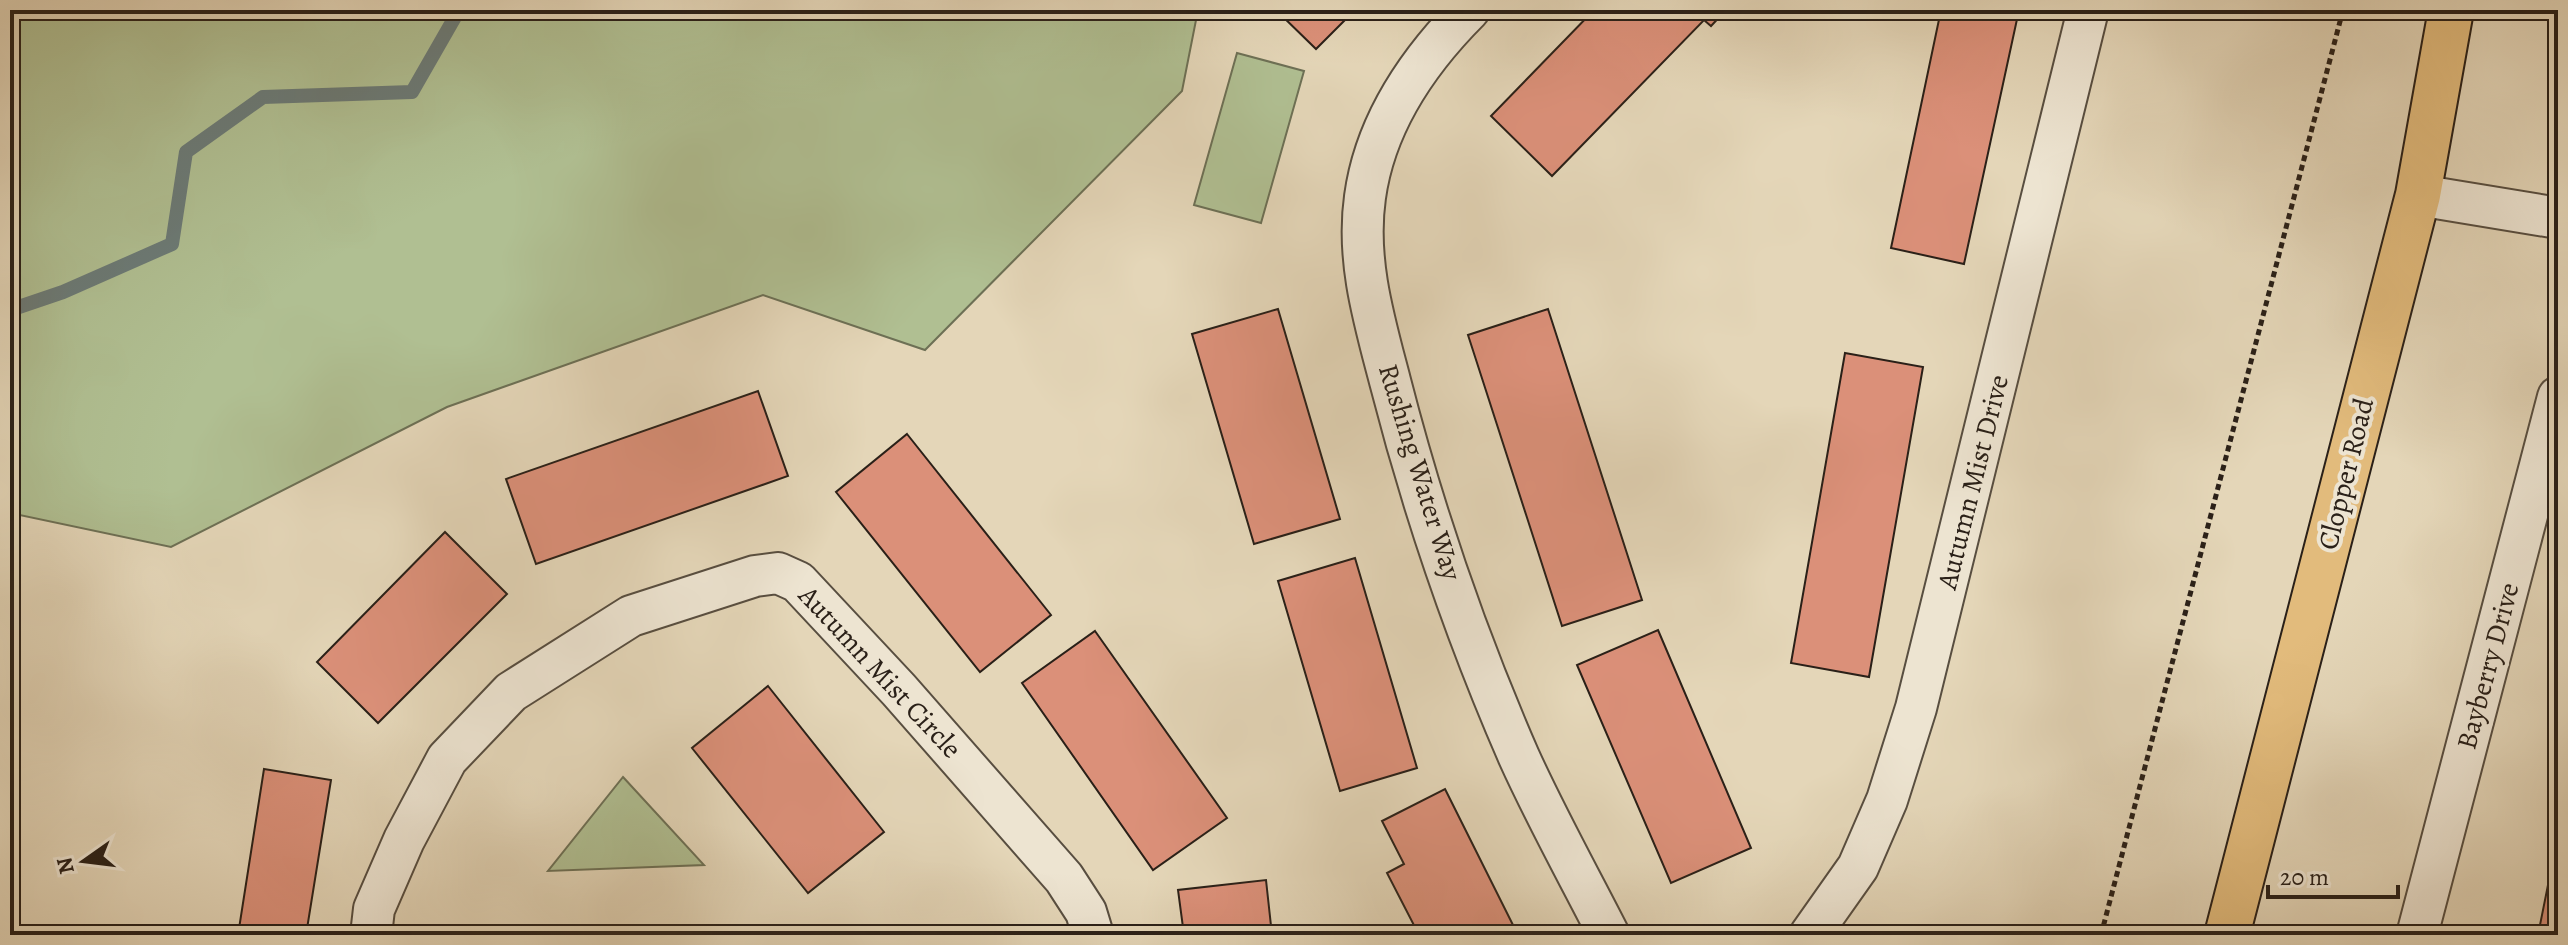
<svg xmlns="http://www.w3.org/2000/svg" width="2568" height="945" font-family="Alegreya,serif">
<rect width="100%" height="100%" fill="#e4d6b8"/>
<filter id="stains"><feTurbulence type="fractalNoise" baseFrequency=".0025" numOctaves="4"/><feColorMatrix values="0 0 0 0 .2 0 0 0 0 .09 0 0 0 0 .02 0 0 0 .5 -.17"/></filter>
<radialGradient id="worn" r=".72"><stop offset=".6" stop-color="#630" stop-opacity="0"/><stop offset="1" stop-color="#630" stop-opacity=".3"/></radialGradient>
<!-- green -->
<g fill="#b0bf92" stroke="#6d7055" stroke-width="2">
<path d="M10,10h1188l-16,81 -257,259 -162,-55 -316,112 -276,140 -161,-34z"/>
<path d="M1237,53l67,18 -43,152 -67,-18z"/>
<path d="M623,777l81,88 -156,6z"/>
</g>
<g fill="none" stroke-linecap="round" stroke-linejoin="round">
<!-- stream -->
<path stroke="#6c7b77" stroke-width="14" d="M10,310l53,-18 109,-48 14,-92 77,-55 149,-5 47,-82"/>
</g>
<!-- building -->
<g fill="#db9079" stroke="#2a2018" stroke-width="2">
<path d="M1276,10h79l-39,39z"/>
<path d="M1594,10h132l-15,16 -7,-6 -152,156 -61,-60z"/>
<path d="M1941,10h78l-55,254 -73,-16z"/>
<path d="M1278,309l62,210 -86,25 -62,-210z"/>
<path d="M1548,309l94,291 -80,26 -94,-291z"/>
<path d="M1845,353l78,14 -54,310 -78,-14z"/>
<path d="M758,391l30,85 -252,88 -30,-85z"/>
<path d="M907,434l144,181 -71,57 -144,-180z"/>
<path d="M445,532l62,62 -129,129 -61,-61z"/>
<path d="M1355,558l62,210 -77,23 -62,-210z"/>
<path d="M1658,630l93,218 -80,35 -94,-218z"/>
<path d="M1095,631l132,187 -74,52 -131,-187z"/>
<path d="M768,686l116,146 -76,61 -116,-145z"/>
<path d="M264,769l67,11 -25,155h-68z"/>
<path d="M1445,789l73,146h-99l-32,-62 17,-9 -22,-43z"/>
<path d="M2558,835v100h-20z"/>
<path d="M1266,880l6,55h-88l-6,-45z"/>
</g>
<g fill="none" stroke-linecap="round" stroke-linejoin="round">
<defs>
<g id="street">
<path d="M1469,10c-51,51 -94,114 -104,187 -9,63 9,123 25,184 32,125 77,257 129,376 27,60 60,119 90,178"/>
<path d="M2418,195l140,23"/>
<path d="M371,935l3,-26 30,-69 43,-81 64,-67 120,-76 124,-40 23,-3 20,9 101,108 165,188 22,34 7,23"/>
<path d="M1810,935l48,-68 29,-67 29,-92 172,-698"/>
<path d="M2417,935l141,-538"/>
</g>
<path id="primary" d="M2227,935l191,-740 33,-185"/>
</defs>
<!-- street casing -->
<use href="#street" stroke="#584e40" stroke-width="44"/>
<!-- primary casing -->
<use href="#primary" stroke="#2a2018" stroke-width="48"/>
<!-- path -->
<path stroke="#2a2018" stroke-width="5" stroke-dasharray="6 4" stroke-linecap="butt" d="M2101,935l242,-925"/>
<!-- street -->
<use href="#street" stroke="#ede4d1" stroke-width="40"/>
<!-- primary -->
<use href="#primary" stroke="#e2bb7c" stroke-width="44"/>
</g>
<g text-anchor="middle" dominant-baseline="central" stroke-width="8" stroke-linejoin="round" paint-order="stroke">
<!-- street labels -->
<g font-size="28" fill="#2a2018" stroke="#ede4d1">
<text transform="translate(1420 472) rotate(73)">Rushing Water Way</text>
<text transform="translate(2346 474) rotate(-76)">Clopper Road</text>
<text transform="translate(1973 482) rotate(-76)">Autumn Mist Drive</text>
<text transform="translate(2488 666) rotate(-75)">Bayberry Drive</text>
<text transform="translate(880 672) rotate(47)">Autumn Mist Circle</text>
</g>
</g>
<!-- margin -->
<rect width="2568" height="945" fill="none" stroke="#e4d6b8" stroke-width="40"/>
<rect x="12" y="12" width="2544" height="921" fill="none" stroke="#2a2018" stroke-width="4"/>
<rect x="20" y="20" width="2528" height="905" fill="none" stroke="#2a2018" stroke-width="2"/>
<!-- north arrow -->
<g transform="translate(84 861) rotate(256)" stroke="#ede4d1" stroke-width="6" paint-order="stroke">
<path d="M0-6L14 30L0 20L-14 30Z" fill="#2a2018"/>
<text y="-12" font-size="22" font-weight="bold" text-anchor="middle" fill="#2a2018">N</text>
</g>
<!-- scale -->
<path d="M2268 885v12h130v-12" fill="none" stroke="#2a2018" stroke-width="4"/>
<text x="2280" y="885" font-size="24" fill="#2a2018" stroke="#ede4d1" stroke-width="6" paint-order="stroke">20 m</text>
<rect width="100%" height="100%" filter="url(#stains)"/>
<rect width="100%" height="100%" fill="url(#worn)"/>
</svg>
